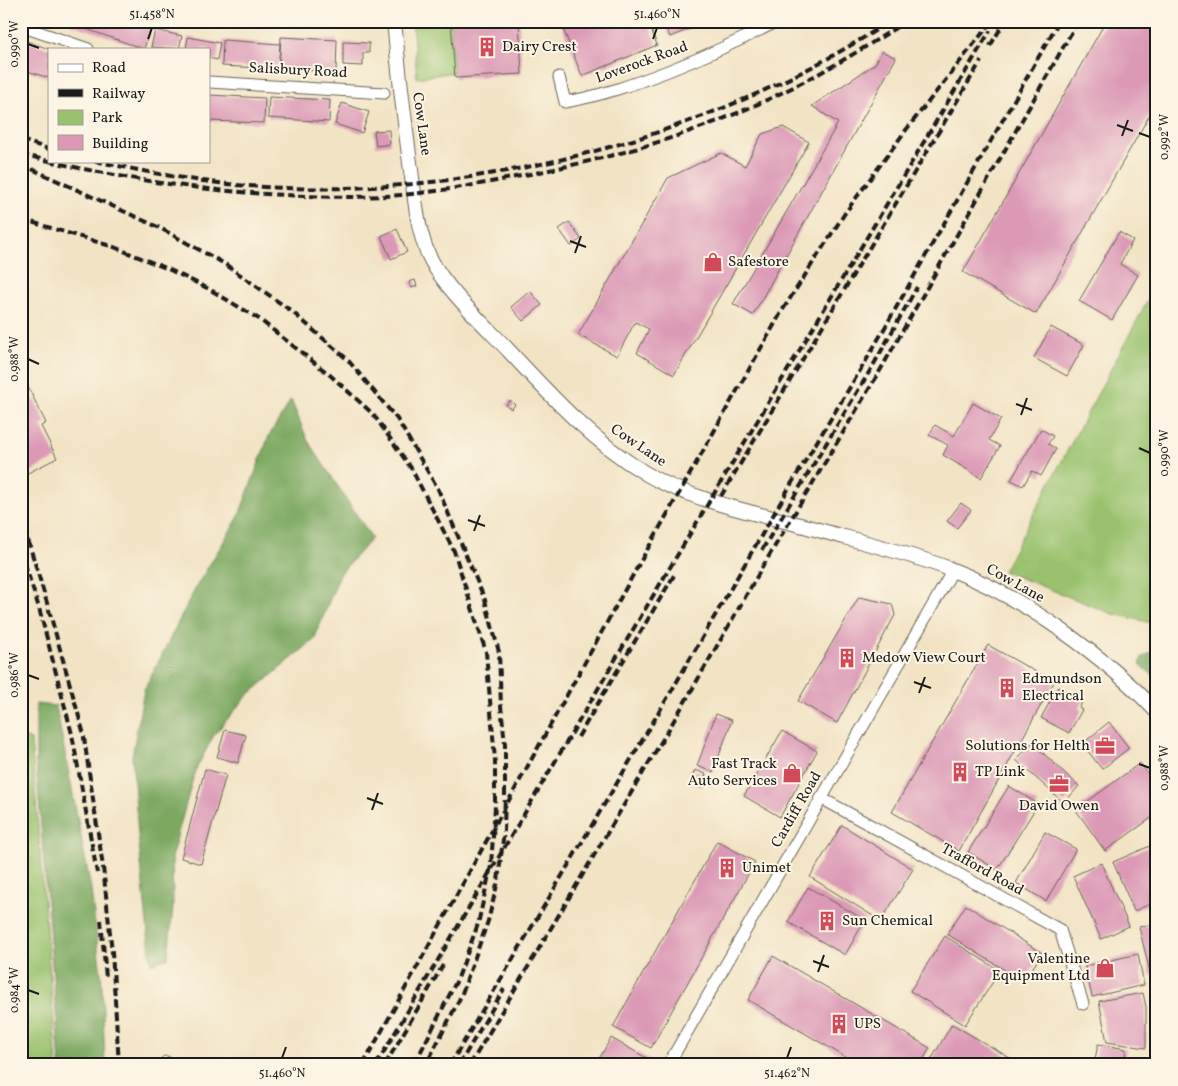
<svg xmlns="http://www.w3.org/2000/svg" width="1178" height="1086" font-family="Vollkorn,serif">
<rect width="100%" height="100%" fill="#fcf5e5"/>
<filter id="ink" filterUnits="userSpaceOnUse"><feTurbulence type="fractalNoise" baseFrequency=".02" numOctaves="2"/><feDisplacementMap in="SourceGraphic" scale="10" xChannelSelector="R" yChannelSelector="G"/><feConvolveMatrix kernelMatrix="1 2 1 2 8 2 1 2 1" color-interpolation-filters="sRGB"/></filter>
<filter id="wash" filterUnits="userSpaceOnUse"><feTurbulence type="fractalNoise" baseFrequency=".0096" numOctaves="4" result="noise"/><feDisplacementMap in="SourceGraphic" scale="20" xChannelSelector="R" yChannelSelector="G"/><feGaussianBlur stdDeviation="1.12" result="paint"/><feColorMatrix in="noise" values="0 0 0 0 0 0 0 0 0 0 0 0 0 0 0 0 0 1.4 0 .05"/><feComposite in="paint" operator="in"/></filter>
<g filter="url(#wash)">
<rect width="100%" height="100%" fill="#f2e3c5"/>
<!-- green -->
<g fill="#9ac26e" stroke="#5b6f45">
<path d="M412,21h39l3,51 -37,6z"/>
<path d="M1157,283v341l-44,-10 -110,-43z"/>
<path d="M21,736l10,4 26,325h-36z"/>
</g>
<!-- forest -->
<g fill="#7ba861" stroke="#4c623e">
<path d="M291,400l17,41 64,97 -32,36 -26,66 -66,55 -34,40 -19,36 -23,84 1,51 -5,52 -17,6 -13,-130 -6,-78 12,-66 52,-103 42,-69 31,-82z"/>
<path d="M1157,650v28l-17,-13 2,-8z"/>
<path d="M36,704l20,2 35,183 11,95 3,81h-45l-24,-303z"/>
</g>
<g id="blocks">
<!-- building -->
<g fill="#db99b6">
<path d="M63,21h71l17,6 -7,22z"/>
<path d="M451,21h68l3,53 -67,4z"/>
<path d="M560,21h88l9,24 -75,31z"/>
<path d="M663,21h46l-39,16z"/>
<path d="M1106,21h51v81l-121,212 -73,-42z"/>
<path d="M155,30l27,6 -3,13 -28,-2z"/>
<path d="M188,37l32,6 -3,17 -8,-2v-9h-23z"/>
<path d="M281,37l56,3 -1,32 -57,-3z"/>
<path d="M21,39l28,10v29l-28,-9z"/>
<path d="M223,40l57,4 -2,25 -56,-3z"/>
<path d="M343,42l26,1v10h-6v13l-20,-1z"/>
<path d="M882,51l14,7 -143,257 -20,-11 105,-181 -26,-17 63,-42z"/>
<path d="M209,95l56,3 -1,25 -55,-2z"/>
<path d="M269,97l61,3 -1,22 -61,-4z"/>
<path d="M342,103l27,9 -7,21 -27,-9z"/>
<path d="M783,127l26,15 -135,233 -37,-22 12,-24 -14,-7 -18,34 -39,-21 90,-157 53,-25 24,13 17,-32z"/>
<path d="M389,130l1,14 -14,2 -2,-15z"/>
<path d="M569,222l12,17 -10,7 -12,-17z"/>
<path d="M397,229l10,23 -16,7 -10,-23z"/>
<path d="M1119,232l14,8 -13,24 18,11 -26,45 -33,-19z"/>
<path d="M415,280l2,6 -5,2 -3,-6z"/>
<path d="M530,291l12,14 -19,16 -12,-14z"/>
<path d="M1051,327l33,18 -17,31 -33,-18z"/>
<path d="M24,379l22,44 -5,3 16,32 -31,16 -5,-10v-84z"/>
<path d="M510,400l5,5 -4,4 -5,-4z"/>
<path d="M973,403l28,16 -12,21 11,6 -19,32 -38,-23 5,-10 -19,-10 6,-10 19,11z"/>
<path d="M1041,429l12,7 -5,8 8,5 -15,27 -9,-5 -9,15 -12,-6z"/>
<path d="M961,503l10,7 -14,18 -10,-7z"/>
<path d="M859,597l33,7 3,11 -58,108 -39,-22z"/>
<path d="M988,645l66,37 -95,169 -67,-39z"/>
<path d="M1058,687l25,14 -4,7 3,2 -13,23 -28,-15z"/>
<path d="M716,714l16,6 -19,52 -16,-6z"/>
<path d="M1109,722l20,26 -27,21 -20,-25z"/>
<path d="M225,730l21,5 -8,28 -21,-6z"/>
<path d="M782,731l35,20 -37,66 -36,-21z"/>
<path d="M1032,743l47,43 -15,17 -48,-43z"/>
<path d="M1140,763l17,23v28l-52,37 -29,-41z"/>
<path d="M205,769l21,6 -25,89 -20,-6z"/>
<path d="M695,770l11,4 -5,13 -11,-4z"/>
<path d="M1009,786l29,18 -41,66 -29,-18z"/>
<path d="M842,825l71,44 -32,52 -71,-44z"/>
<path d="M1045,832l31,17 -30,52 -30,-18z"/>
<path d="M717,841l38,21 -104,186 -38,-21z"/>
<path d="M1157,843v58l-23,10 -21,-49z"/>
<path d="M1101,863l28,63 -28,13 -28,-63z"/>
<path d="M808,887l57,33 -20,35 -57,-33z"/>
<path d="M966,905l76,48 -18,29 -77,-48z"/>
<path d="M1157,923v52l-6,1 -12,-49z"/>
<path d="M945,936l55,35 -35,54 -55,-34z"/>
<path d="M1138,954l6,31 -52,12 -7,-31z"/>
<path d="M773,956l157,92 -10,17h-61l-111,-65z"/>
<path d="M1143,993l3,14v41l-39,-6 -8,-41z"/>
<path d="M1154,994h3v52h-2z"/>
<path d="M952,1024l70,41h-94z"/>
<path d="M611,1038l41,23 -2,4 -54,-1z"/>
<path d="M1098,1044l28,5 -2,16h-30z"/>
<path d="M1154,1052l3,1v12h-4z"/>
</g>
</g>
</g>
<g filter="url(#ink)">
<use href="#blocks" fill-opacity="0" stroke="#676257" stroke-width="1"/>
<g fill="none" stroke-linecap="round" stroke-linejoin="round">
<defs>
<g id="minor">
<path d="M21,26l67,23"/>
<path d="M559,77l6,25c36,-6 69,-18 103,-31 38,-15 74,-31 109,-50"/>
<path d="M209,82l175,11"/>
<path d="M821,798l239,132 23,74"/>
<path d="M165,1065l1,-3"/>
<path d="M668,1065l285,-495"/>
</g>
<path id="tertiary" d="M394,21c5,53 11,105 18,157 4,27 6,57 19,82 16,31 55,66 80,93 41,44 82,89 134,120 44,27 110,40 159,53 49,14 99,25 146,43 71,27 155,87 207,143"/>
</defs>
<!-- minor casing -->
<use href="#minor" stroke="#676257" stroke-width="13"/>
<!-- tertiary casing -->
<use href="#tertiary" stroke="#676257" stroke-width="16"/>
<!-- minor -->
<use href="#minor" stroke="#fff" stroke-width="11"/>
<!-- tertiary -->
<use href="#tertiary" stroke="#fff" stroke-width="14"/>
<!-- rail -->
<g stroke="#1c1c1c" stroke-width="4" stroke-dasharray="8 4" stroke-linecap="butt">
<path d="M990,46l15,-25"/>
<path d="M21,140l28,9"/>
<path d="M21,154l28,7"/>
<path d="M49,161c78,19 156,30 236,34 38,2 78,3 116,0 43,-4 87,-12 129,-21 60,-12 120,-27 177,-49 70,-26 137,-63 199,-104"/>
<path d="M95,161c56,12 112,23 169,26 212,12 448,-49 626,-166"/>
<path d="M21,164l139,64 65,36 65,46 57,49 50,60 41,70 47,111 14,52 2,54 4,38v49l-1,38 -6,50 -10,40 -27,75 -35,69"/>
<path d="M21,219l93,28 54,22 41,20 50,30 71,56 43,39 38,54 43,83 32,101 9,108v46l-4,60 -13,58 -20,54 -44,87"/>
<path d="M721,496l260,-435"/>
<path d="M21,517l26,86 36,128 20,136 9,85 7,113"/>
<path d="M762,550l112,-186 43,-77"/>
<path d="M21,552l18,56 33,126 25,139"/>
<path d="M578,737l98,-165"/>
<path d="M101,920l5,58"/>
<path d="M363,1065l275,-499 144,-255 63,-98 61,-83 86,-109"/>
<path d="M376,1065l268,-454 346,-580"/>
<path d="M385,1065l58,-100"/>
<path d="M450,1065l222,-375 118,-204 77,-127 192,-338"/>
<path d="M459,1065l45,-76"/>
<path d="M470,1065l216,-365 77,-134 118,-197 197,-348"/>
</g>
</g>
</g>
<!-- ticks -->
<path fill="none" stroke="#1c1c1c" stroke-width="2" d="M148,39l4,-11M653,39l4,-11M28,44l11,4M1117,125l16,6M1139,133l11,4M1122,136l6,-16M570,241l16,6M575,253l6,-17M28,359l11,5M1016,404l16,6M1021,415l6,-17M1139,448l11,5M468,520l17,6M474,531l6,-16M28,675l11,4M914,682l17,6M919,693l6,-16M1139,764l11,4M367,798l16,6M372,810l6,-17M813,961l16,6M818,972l6,-17M28,990l11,4M282,1058l4,-11M787,1058l4,-11"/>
<!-- icons -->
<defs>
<symbol id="building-bare" viewBox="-9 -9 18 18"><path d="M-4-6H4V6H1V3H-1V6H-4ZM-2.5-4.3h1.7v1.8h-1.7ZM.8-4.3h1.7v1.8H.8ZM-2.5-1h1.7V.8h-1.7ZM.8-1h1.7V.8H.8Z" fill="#d1495b" stroke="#fcf5e5" stroke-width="2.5" paint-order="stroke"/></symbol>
<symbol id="shop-bare" viewBox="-9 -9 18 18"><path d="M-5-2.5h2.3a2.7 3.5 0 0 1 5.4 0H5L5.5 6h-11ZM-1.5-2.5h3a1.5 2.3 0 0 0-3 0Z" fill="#d1495b" stroke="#fcf5e5" stroke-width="2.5" paint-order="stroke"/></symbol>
<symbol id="office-bare" viewBox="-9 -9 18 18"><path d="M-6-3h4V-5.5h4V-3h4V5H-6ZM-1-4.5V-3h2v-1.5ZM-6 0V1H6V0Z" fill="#d1495b" stroke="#fcf5e5" stroke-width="2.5" paint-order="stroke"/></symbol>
</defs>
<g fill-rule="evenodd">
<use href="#building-bare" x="473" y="33" width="28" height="28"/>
<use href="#shop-bare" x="699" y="248" width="28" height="28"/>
<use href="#building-bare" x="833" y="644" width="28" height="28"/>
<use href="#building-bare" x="993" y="674" width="28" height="28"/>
<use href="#office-bare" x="1091" y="732" width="28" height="28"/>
<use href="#building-bare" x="946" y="758" width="28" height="28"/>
<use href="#shop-bare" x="778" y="759" width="28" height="28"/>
<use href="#office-bare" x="1045" y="770" width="28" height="28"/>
<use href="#building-bare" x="713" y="854" width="28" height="28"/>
<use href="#building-bare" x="813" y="907" width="28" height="28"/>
<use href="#shop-bare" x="1091" y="954" width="28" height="28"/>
<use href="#building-bare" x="825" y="1010" width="28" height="28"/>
</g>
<g text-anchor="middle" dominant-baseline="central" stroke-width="4" stroke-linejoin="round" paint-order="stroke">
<!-- poi labels -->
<g font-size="15" fill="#1c1c1c" stroke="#fcf5e5" text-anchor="start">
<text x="502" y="47">Dairy Crest</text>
<text x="728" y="262">Safestore</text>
<text x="862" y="658">Medow View Court</text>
<text x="1022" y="679">Edmundson<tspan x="1022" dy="17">Electrical</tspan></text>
<text x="1090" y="746" text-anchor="end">Solutions for Helth</text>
<text x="777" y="764" text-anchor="end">Fast Track<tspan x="777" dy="17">Auto Services</tspan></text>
<text x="975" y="772">TP Link</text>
<text x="1059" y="806" text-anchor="middle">David Owen</text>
<text x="742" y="868">Unimet</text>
<text x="842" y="921">Sun Chemical</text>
<text x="1090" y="959" text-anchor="end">Valentine<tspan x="1090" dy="17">Equipment Ltd</tspan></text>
<text x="854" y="1024">UPS</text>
</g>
<!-- street labels -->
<g font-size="15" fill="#1c1c1c" stroke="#fcf5e5">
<text transform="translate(642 63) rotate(-20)">Loverock Road</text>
<text transform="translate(298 71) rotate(3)">Salisbury Road</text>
<text transform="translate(421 124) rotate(82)">Cow Lane</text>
<text transform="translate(638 446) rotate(34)">Cow Lane</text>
<text transform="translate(1015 584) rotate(29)">Cow Lane</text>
<text transform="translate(797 810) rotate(-60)">Cardiff Road</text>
<text transform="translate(982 870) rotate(29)">Trafford Road</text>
</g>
</g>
<!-- margin -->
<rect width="1178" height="1086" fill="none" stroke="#fcf5e5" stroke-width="55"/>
<!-- legend -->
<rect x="48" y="48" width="162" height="115" fill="#fcf5e5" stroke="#a29e95"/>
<rect x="58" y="64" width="25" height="8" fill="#ffffff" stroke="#a29e95"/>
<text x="92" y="72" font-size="15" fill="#1c1c1c">Road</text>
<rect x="58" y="89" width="25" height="8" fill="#1c1c1c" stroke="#a29e95"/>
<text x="92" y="98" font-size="15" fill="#1c1c1c">Railway</text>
<rect x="58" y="110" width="25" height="15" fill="#9ac26e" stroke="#a29e95"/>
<text x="92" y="122" font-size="15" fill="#1c1c1c">Park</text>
<rect x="58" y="135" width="25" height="15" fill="#db99b6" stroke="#a29e95"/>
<text x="92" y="148" font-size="15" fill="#1c1c1c">Building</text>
<rect x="28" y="28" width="1122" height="1030" fill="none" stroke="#1c1c1c" stroke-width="2"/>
<g font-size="12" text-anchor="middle" fill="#1c1c1c">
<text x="152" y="18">51.458°N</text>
<text x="657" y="18">51.460°N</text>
<text transform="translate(14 44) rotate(-90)" y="4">0.990°W</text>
<text transform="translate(1164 137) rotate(-90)" y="4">0.992°W</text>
<text transform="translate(14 359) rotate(-90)" y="4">0.988°W</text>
<text transform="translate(1164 453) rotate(-90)" y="4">0.990°W</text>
<text transform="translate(14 675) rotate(-90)" y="4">0.986°W</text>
<text transform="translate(1164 768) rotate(-90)" y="4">0.988°W</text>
<text transform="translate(14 990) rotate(-90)" y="4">0.984°W</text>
<text x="282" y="1077">51.460°N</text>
<text x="787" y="1077">51.462°N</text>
</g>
</svg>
